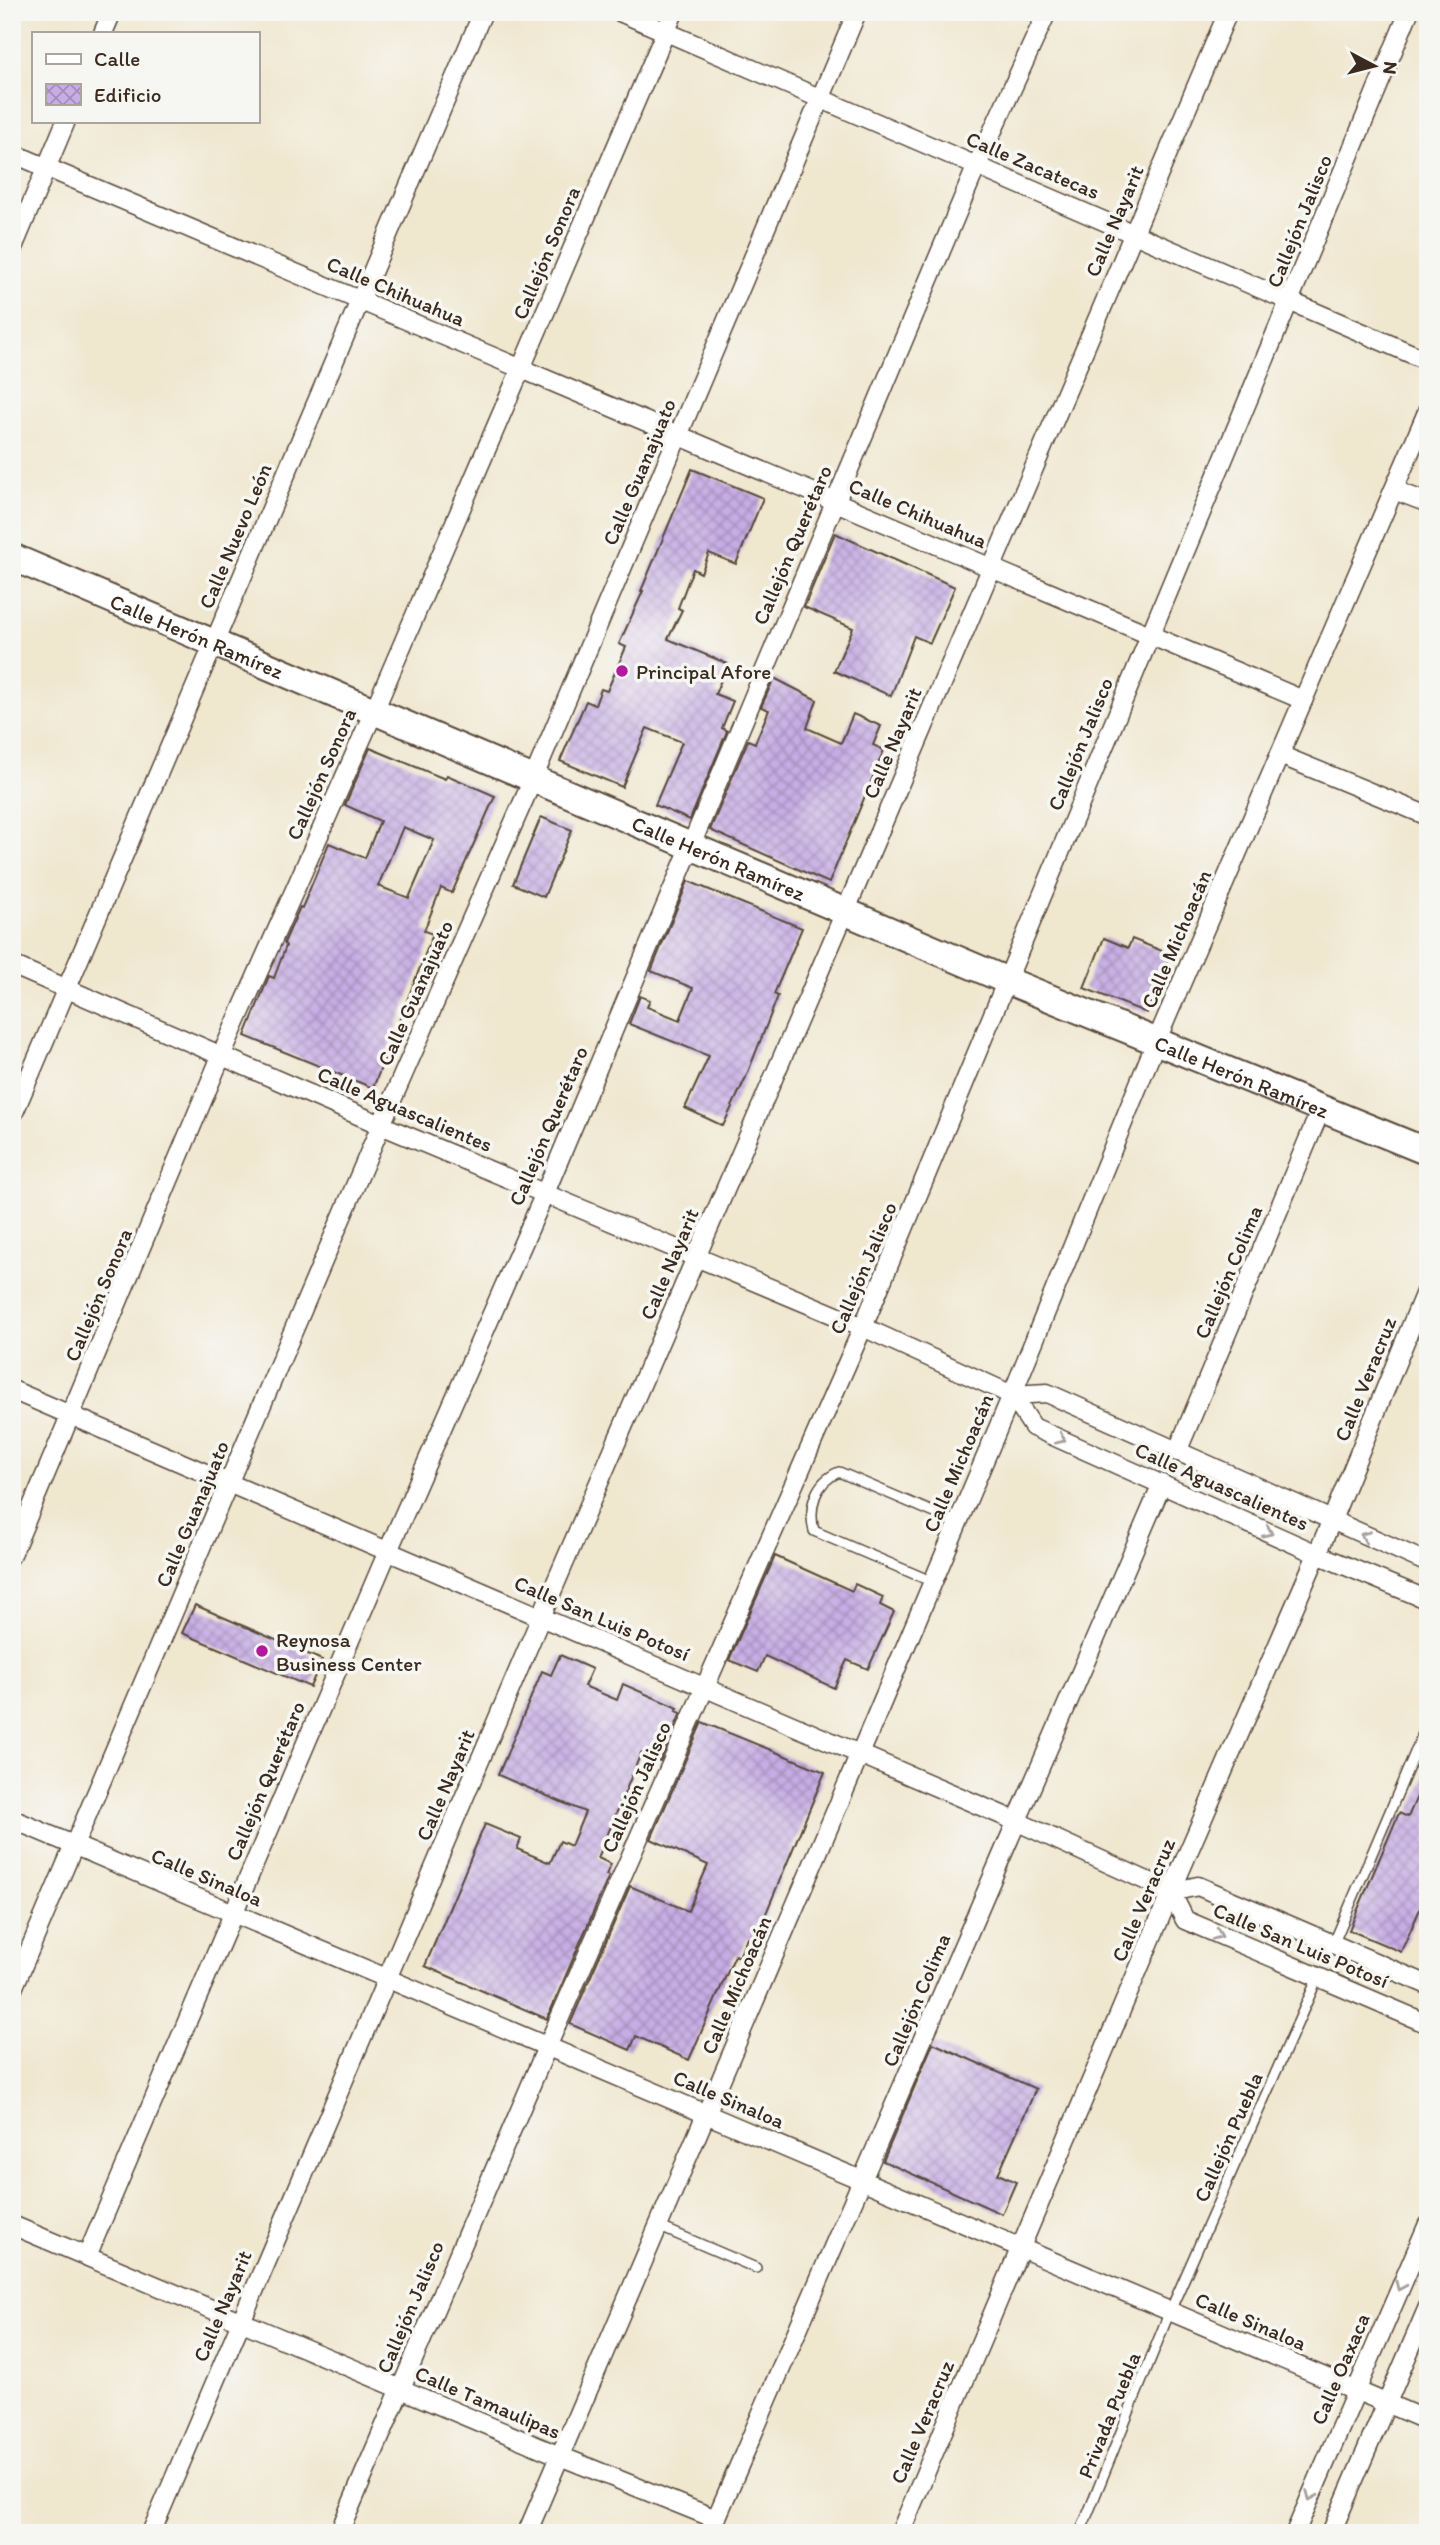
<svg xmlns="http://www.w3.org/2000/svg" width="1440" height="2545" font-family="Itim,sans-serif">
<defs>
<pattern id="building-cross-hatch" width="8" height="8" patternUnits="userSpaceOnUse" patternTransform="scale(1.75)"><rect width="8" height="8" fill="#c7ade5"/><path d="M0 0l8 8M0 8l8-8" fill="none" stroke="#a38db9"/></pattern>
</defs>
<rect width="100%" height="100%" fill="#f6f6f2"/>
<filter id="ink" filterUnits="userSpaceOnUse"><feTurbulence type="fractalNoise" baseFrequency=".0143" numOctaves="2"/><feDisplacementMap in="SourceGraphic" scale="14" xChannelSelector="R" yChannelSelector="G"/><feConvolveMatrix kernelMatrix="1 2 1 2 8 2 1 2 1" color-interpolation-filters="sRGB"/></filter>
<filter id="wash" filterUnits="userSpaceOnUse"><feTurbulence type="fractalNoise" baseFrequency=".00686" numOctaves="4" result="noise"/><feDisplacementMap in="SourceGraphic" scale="28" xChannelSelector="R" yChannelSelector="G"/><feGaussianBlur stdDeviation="1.57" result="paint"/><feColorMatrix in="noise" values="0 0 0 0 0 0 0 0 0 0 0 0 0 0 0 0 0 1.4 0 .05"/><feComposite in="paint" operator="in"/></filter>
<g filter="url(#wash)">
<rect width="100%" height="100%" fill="#f0e7cf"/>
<g id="blocks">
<!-- building -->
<g fill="url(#building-cross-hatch)" fill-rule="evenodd">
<path d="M692,469l71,29 -27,66 -27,-11 -8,20 -8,-4 -15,39 4,2 -14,29 60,25 -13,30 18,7 -11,27 5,3 -37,89 -35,-15 27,-63 -35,-14 -25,59 -62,-26 26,-60 9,4 6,-16 6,2 19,-44 -7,-3 24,-53h-2z"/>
<path d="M835,533l120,54 -25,56 -16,-7 -23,60 -57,-25 19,-43 -49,-21z"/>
<path d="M774,678l43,22 -10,28 34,15 12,-29 28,12 -8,19 11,5 -55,133 -119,-53 38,-90 7,3 14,-33 -8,-3z"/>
<path d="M370,748l75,31 2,-4 48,21 -43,97 -11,-5 -17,43 9,3 -60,154 -128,-52 24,-60 5,2 12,-32 -2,-3 16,-36 2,1 27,-65 36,15 15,-37 -35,-16zM403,827l31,13 -25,58 -31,-12z"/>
<path d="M541,817l31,13 -28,67 -31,-13z"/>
<path d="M688,881l114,47 -28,66 4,2 -32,81 -23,49 -38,-18 24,-52 -80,-32 11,-28 10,4 -3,7 33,13 13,-32 -42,-17z"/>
<path d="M1104,938l24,10 4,-9 38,15 -23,59 -63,-25z"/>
<path d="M775,1556l77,35 3,-7 28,13 -3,8 14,7 -26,57 -21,-9 -13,28 -69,-32 -7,16 -29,-12z"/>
<path d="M195,1605l127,55 -12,27 -128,-54z"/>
<path d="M560,1655l32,14 -8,17 33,14 6,-16 55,24 -2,3 5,2 -21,48 -19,-8 -43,105 13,6 -5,11 3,1 -62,143 -122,-53 60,-142 36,15 -4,10 33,14 10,-22 11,5 14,-34 -87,-37 44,-104 9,4z"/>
<path d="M702,1722l123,50 -71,170 -7,-4 -8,19 -4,-2 -46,105 -53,-24 -6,14 -60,-26 60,-138 58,25 20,-46 -57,-26z"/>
<path d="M1428,1772v119l-27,61 -52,-22 50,-117 9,4z"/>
<path d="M933,2043l103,46 -38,85 18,8 -14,32 -119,-53z"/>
</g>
</g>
</g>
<g filter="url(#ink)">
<use href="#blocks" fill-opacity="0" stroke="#564639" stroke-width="2"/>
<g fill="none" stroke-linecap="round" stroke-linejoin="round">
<defs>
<g id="lane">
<path d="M933,1582l-119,-51c-6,-24 1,-49 25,-59l119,51"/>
<path d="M1333,1945l95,-223"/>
<path d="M658,2226l98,42"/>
<path d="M1080,2533l90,-222 148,-334"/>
</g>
<g id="street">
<path d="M620,12l808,349"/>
<path d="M103,33l9,-21"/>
<path d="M12,153l1291,547"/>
<path d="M12,250l54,-129"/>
<path d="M1394,490l34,13"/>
<path d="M1280,755l148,61"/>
<path d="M12,965l369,160 482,202 149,68 35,-2 381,170"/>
<path d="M12,1117l471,-1105"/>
<path d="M12,1390l1006,432 153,70 27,-6 230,99"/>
<path d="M1012,1395l21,32 284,127 111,46"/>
<path d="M1177,1452l144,-343"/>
<path d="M12,1554l210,-500 152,-343 300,-699"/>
<path d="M12,1819l1416,602"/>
<path d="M1171,1892l14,28 243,104"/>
<path d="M12,1991l369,-866 152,-346 324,-767"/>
<path d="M12,2225l548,231 156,63"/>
<path d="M87,2256l301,-705 157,-358 432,-1028 70,-153"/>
<path d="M151,2533l390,-916 304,-705 383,-900"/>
<path d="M339,2533l208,-486 316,-720 546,-1315"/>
<path d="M527,2533l333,-779 152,-359 144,-353 272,-632"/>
<path d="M710,2533l452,-1049"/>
<path d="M900,2533l271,-641 160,-370 97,-237"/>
<path d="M1295,2533l133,-309"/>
<path d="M1331,2533l97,-226"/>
</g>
<g id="secondary">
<path id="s1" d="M12,557l996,424 420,171"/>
</g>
</defs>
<!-- lane casing -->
<use href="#lane" stroke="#564639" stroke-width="12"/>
<!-- street casing -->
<use href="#street" stroke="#564639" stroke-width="21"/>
<!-- secondary casing -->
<use href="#secondary" stroke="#564639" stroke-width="30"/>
<!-- lane -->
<use href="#lane" stroke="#fff" stroke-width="9"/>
<!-- street -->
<use href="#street" stroke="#fff" stroke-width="18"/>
<!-- secondary -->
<use href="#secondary" stroke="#fff" stroke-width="26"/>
</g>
<!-- one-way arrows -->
<defs><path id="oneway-chevron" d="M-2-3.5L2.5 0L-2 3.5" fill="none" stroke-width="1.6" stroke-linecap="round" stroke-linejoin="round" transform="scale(1.75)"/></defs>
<g stroke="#a79f9a">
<use href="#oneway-chevron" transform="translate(1061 1439) rotate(24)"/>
<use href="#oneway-chevron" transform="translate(1268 1532) rotate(24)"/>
<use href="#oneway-chevron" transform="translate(1365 1536) rotate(-157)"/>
<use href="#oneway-chevron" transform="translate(1218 1935) rotate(23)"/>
<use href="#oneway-chevron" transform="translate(1400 2286) rotate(114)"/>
<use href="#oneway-chevron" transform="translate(1311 2496) rotate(113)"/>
</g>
</g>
<!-- markers -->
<g fill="#b5179e" stroke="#f6f6f2" stroke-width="2.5">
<circle cx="622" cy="671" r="7"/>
<circle cx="262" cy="1651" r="7"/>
</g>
<g text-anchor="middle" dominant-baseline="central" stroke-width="7" stroke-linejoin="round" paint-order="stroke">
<!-- street labels -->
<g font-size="21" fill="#3b2a1e" stroke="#f6f6f2">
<text transform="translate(1033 165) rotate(23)">Calle Zacatecas</text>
<text transform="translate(1114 221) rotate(-67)">Calle Nayarit</text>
<text transform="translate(1299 221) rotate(-68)">Callejón Jalisco</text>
<text transform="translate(546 253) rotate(-67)">Callejón Sonora</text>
<text transform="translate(396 291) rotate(23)">Calle Chihuahua</text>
<text transform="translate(639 472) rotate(-67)">Calle Guanajuato</text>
<text transform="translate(918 513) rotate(23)">Calle Chihuahua</text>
<text transform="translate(235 536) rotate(-67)">Calle Nuevo León</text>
<text transform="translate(792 545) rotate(-67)">Callejón Querétaro</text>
<text stroke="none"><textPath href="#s1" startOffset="201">Calle Herón Ramírez</textPath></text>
<text transform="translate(892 743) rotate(-67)">Calle Nayarit</text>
<text transform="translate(1080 744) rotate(-68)">Callejón Jalisco</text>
<text transform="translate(321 774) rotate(-66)">Callejón Sonora</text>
<text stroke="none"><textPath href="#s1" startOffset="768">Calle Herón Ramírez</textPath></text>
<text transform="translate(1176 939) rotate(-67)">Calle Michoacán</text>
<text transform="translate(415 993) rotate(-66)">Calle Guanajuato</text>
<text stroke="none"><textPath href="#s1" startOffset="1335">Calle Herón Ramírez</textPath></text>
<text transform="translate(405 1109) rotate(23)">Calle Aguascalientes</text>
<text transform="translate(548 1126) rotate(-67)">Callejón Querétaro</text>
<text transform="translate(669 1264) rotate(-67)">Calle Nayarit</text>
<text transform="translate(863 1268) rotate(-67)">Callejón Jalisco</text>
<text transform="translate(1228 1272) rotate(-67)">Callejón Colima</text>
<text transform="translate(98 1295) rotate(-67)">Callejón Sonora</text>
<text transform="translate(1365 1379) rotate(-68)">Calle Veracruz</text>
<text transform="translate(958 1463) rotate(-67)">Calle Michoacán</text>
<text transform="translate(1222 1486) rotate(24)">Calle Aguascalientes</text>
<text transform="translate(192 1514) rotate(-67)">Calle Guanajuato</text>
<text transform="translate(602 1618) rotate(23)">Calle San Luis Potosí</text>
<text transform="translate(265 1781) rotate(-67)">Callejón Querétaro</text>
<text transform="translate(445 1785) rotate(-67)">Calle Nayarit</text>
<text transform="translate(636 1787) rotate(-66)">Callejón Jalisco</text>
<text transform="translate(207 1877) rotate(23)">Calle Sinaloa</text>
<text transform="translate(1143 1900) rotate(-67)">Calle Veracruz</text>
<text transform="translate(1301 1945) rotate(23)">Calle San Luis Potosí</text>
<text transform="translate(736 1985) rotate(-67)">Calle Michoacán</text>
<text transform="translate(916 2000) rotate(-67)">Callejón Colima</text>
<text transform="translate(729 2099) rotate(23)">Calle Sinaloa</text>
<text transform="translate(1228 2137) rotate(-66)">Callejón Puebla</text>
<text transform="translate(222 2306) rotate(-67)">Calle Nayarit</text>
<text transform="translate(410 2307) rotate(-67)">Callejón Jalisco</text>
<text transform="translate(1251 2321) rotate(23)">Calle Sinaloa</text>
<text transform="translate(1340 2369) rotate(-67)">Calle Oaxaca</text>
<text transform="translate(488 2402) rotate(23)">Calle Tamaulipas</text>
<text transform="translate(1109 2415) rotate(-68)">Privada Puebla</text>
<text transform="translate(922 2422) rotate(-67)">Calle Veracruz</text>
</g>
<!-- poi labels -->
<g font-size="21" fill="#3b2a1e" stroke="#f6f6f2" text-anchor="start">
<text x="636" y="671">Principal Afore</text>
<text x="276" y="1639">Reynosa<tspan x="276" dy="24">Business Center</tspan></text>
</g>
</g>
<!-- margin -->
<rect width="1440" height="2545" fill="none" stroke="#f6f6f2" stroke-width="42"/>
<!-- legend -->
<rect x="32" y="32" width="228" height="91" fill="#f6f6f2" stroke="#aba49d" stroke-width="2"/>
<rect x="46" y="54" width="35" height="10" fill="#ffffff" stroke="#aba49d" stroke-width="2"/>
<text x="94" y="66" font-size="21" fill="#3b2a1e">Calle</text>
<rect x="46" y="84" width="35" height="21" fill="url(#building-cross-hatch)" stroke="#aba49d" stroke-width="2"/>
<text x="94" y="102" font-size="21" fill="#3b2a1e">Edificio</text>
<!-- north arrow -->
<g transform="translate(1374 66) rotate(97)" stroke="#f6f6f2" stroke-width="5" paint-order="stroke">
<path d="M0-5L12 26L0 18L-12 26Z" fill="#3b2a1e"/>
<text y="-10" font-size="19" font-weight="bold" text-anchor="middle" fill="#3b2a1e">N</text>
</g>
</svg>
